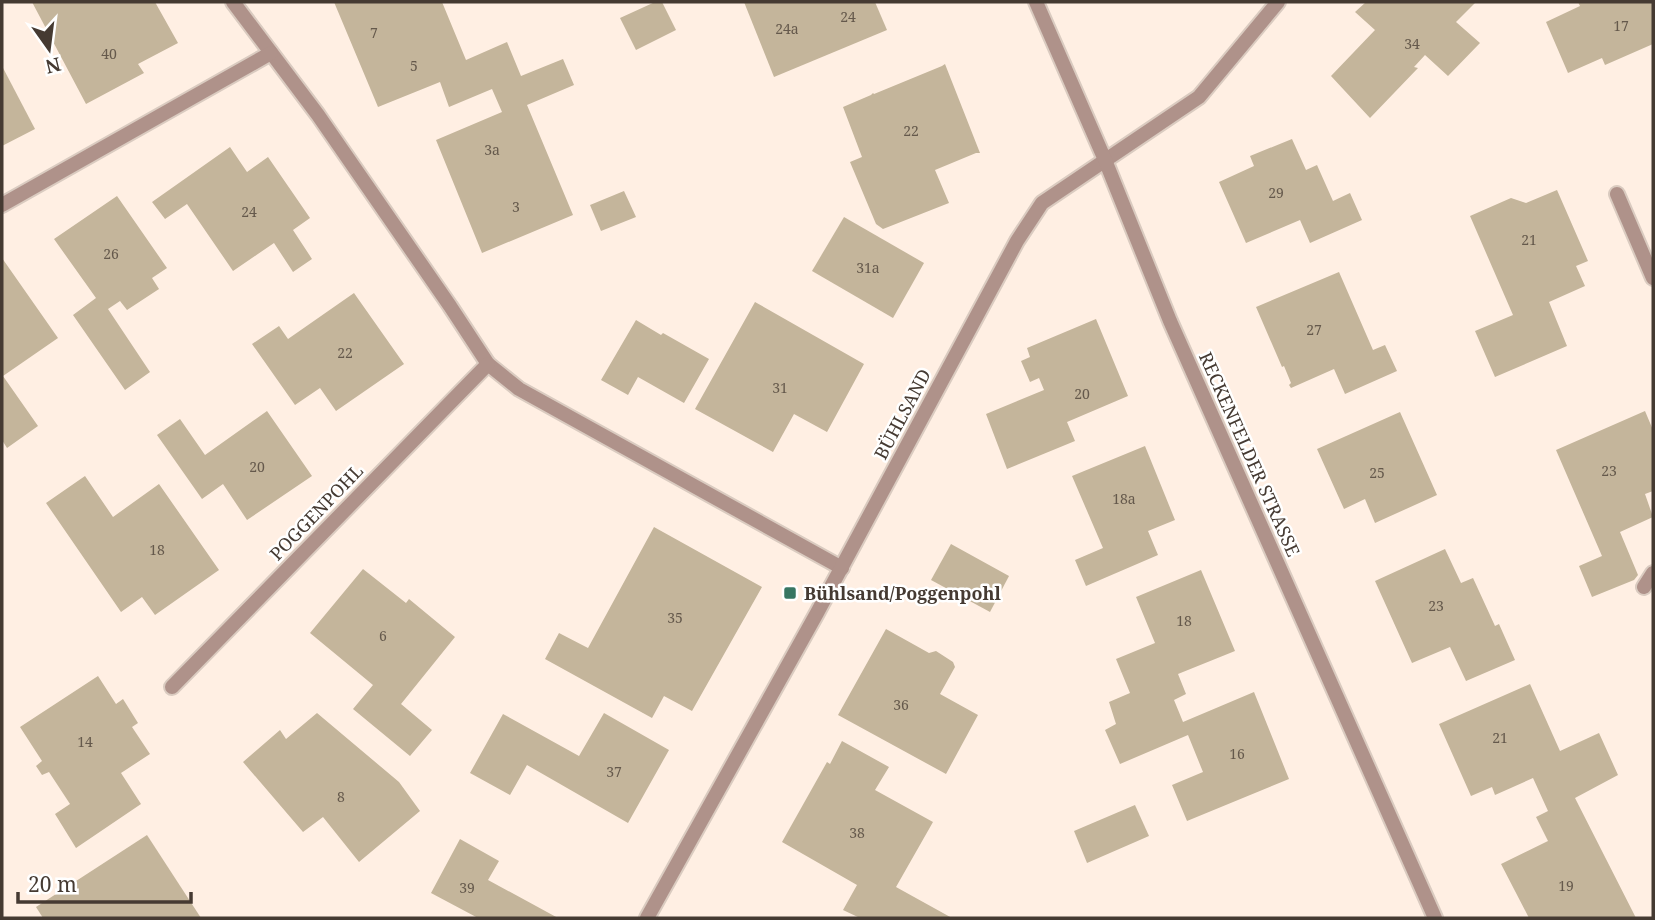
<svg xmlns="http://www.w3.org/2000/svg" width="1655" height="920" font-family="'Noto Serif',serif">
<rect width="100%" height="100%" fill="#ffefe3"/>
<!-- building -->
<g fill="#c4b59b">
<path d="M32,2h123l23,41 -40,21 6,9 -58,31z"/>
<path d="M334,2h108l24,58 41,-18 14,34 42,-17 11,26 -47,20 46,110 -91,38 -46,-113 66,-28 -10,-23 -43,18 -9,-25 -62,25z"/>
<path d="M655,2h7l14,28 -40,20 -16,-32z"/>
<path d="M744,2h131l12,28 -113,47z"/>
<path d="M1366,2h110l-20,20 24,21 -32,33 -23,-21 -11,12 4,1 -48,50 -39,-42 44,-46 -20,-18z"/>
<path d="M1578,2h75v42l-48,21 -3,-7 -34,15 -22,-51 34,-16z"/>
<path d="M945,64l35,89h-4l-41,17 14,33 -66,26 -7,-5 -26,-62 12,-5 -19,-50 28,-12 2,-2 1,1 68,-28z"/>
<path d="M2,66l33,63 -33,17z"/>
<path d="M1292,139l14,31 11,-5 16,36 17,-8 12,27 -52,23 -10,-23 -54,23 -27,-61 35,-16 -4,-10z"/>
<path d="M230,147l17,25 21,-15 42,61 -17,12 19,29 -19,13 -19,-29 -41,28 -46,-67 -22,15 -13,-17z"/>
<path d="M1557,190l31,71 -12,5 9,20 -36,16 18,44 -72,31 -20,-46 38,-16 -43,-99 41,-18 15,5z"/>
<path d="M624,191l12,26 -35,14 -11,-26z"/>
<path d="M117,196l50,72 -15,10 7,11 -32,21 -7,-9 -12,8 42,63 -25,18 -52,-75 23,-17 -42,-59z"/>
<path d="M844,217l80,46 -31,55 -81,-47z"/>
<path d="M2,258l56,80 -55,38 35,50 -31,22 -5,-8z"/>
<path d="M1339,272l34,78 12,-5 12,26 -52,23 -11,-25 -43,19 -2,-3 2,-2 -7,-17 -2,1 -26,-60z"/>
<path d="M354,293l50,71 -68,47 -16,-23 -25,17 -43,-61 27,-18 9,13z"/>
<path d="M755,302l109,62 -37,68 -33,-18 -21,38 -78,-43z"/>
<path d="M1096,319l32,77 -61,26 8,19 -68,28 -21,-55 58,-24 -5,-12 -9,4 -9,-21 9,-4 -3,-9z"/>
<path d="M636,320l25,15 2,-2 46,26 -25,44 -46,-26 -10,18 -27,-15z"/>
<path d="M267,411l45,65 -65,44 -24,-36 -21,15 -45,-64 23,-16 25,36z"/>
<path d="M1645,411l8,19v61l-8,3 8,23 -33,15 18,43 -4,5 -42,17 -13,-31 23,-10 -46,-106z"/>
<path d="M1400,412l37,83 -62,28 -10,-24 -21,10 -27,-60z"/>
<path d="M1145,446l30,74 -27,11 10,24 -72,31 -11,-26 28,-12 -31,-72z"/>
<path d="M85,476l28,41 46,-33 60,86 -64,45 -13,-18 -21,15 -75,-109z"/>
<path d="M654,527l108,60 -70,124 -28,-15 -12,22 -107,-59 14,-26 29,15z"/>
<path d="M951,544l58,32 -19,36 -59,-32z"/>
<path d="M1445,549l16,34 12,-5 22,48 4,-2 16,36 -49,21 -16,-34 -38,16 -37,-82z"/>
<path d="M363,569l43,34 3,-4 46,38 -54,67 31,26 -22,26 -57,-47 20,-24 -63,-52z"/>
<path d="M1201,570l34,81 -57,23 8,20 -12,6 9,22 71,-30 35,87 -102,42 -15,-36 31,-13 -15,-37 -68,29 -15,-34 11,-6 -7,-22 21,-9 -14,-34 39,-16 -19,-46z"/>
<path d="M886,629l43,24 7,-2 17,11 2,5 -15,27 38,21 -32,59 -108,-59z"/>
<path d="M98,676l18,28 7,-5 15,24 -6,4 18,27 -29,19 20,31 -65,44 -21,-34 15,-10 -21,-32 -7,3 -6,-9 6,-5 -22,-34z"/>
<path d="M1530,684l30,67 39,-18 19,42 -43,23 61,120h-107l-28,-54 47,-23 -12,-24 12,-6 -15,-33 -38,17 -3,-8 -21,9 -32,-72z"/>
<path d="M317,713l82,69 21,29 -61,51 -36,-45 -20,15 -60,-70 37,-32 6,9z"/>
<path d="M604,713l65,37 -41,73 -101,-58 -17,30 -40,-22 33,-59 76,42z"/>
<path d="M842,741l47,26 -14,23 58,32 -37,65 56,31h-92l-17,-8 14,-25 -75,-43 45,-80 3,2z"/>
<path d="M1135,805l14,31 -62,27 -13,-32z"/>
<path d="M147,835l54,83h-158l-7,-11z"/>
<path d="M460,839l39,22 -11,19 70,38h-80l-47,-25z"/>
</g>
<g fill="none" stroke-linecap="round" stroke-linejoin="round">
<defs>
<g id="minor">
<path d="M233,2l85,113 132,191 38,58 31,25 323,179"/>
<path d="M1617,194l36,84"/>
<path d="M2,205l269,-152"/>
<path d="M1644,587l9,-14"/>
<path d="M172,687l316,-323"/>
<path d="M647,918l170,-305 200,-372 25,-38 157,-106 79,-95"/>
</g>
<path id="tertiary" d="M1036,2l69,158 65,161 265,597"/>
</defs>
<!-- minor casing -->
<use href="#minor" stroke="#dacbc0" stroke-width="18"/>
<!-- tertiary casing -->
<use href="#tertiary" stroke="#dacbc0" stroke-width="18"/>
<!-- minor -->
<use href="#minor" stroke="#af928a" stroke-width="14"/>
<!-- tertiary -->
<use href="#tertiary" stroke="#af928a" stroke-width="14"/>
</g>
<!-- markers -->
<rect fill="#377662" stroke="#fff" stroke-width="2.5" x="783" y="586" width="14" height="14" rx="3.5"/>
<g text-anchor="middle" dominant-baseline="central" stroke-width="5" stroke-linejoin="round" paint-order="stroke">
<!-- number labels -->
<g font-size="14" fill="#65594c">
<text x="848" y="16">24</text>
<text x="1621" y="25">17</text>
<text x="787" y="28">24a</text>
<text x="374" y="32">7</text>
<text x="1412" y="43">34</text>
<text x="109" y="53">40</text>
<text x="414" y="65">5</text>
<text x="911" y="130">22</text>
<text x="492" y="149">3a</text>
<text x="1276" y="192">29</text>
<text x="516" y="206">3</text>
<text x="249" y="211">24</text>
<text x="1529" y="239">21</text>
<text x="111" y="253">26</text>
<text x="868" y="267">31a</text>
<text x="1314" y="329">27</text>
<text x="345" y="352">22</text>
<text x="780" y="387">31</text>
<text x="1082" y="393">20</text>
<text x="257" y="466">20</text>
<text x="1609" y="470">23</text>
<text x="1377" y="472">25</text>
<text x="1124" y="498">18a</text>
<text x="157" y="549">18</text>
<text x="1436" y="605">23</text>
<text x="675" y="617">35</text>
<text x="1184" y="620">18</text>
<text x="383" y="635">6</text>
<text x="901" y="704">36</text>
<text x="1500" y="737">21</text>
<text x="85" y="741">14</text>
<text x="1237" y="753">16</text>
<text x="614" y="771">37</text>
<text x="341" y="796">8</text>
<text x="857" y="832">38</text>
<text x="1566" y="885">19</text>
<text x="467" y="887">39</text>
</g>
<!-- street labels -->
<g font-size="18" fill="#453a32" stroke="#fff">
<text transform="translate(902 414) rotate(-62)">BÜHLSAND</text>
<text transform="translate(1250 454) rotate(66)">RECKENFELDER STRASSE</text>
<text transform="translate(316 512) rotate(-46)">POGGENPOHL</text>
</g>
<!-- poi labels -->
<g font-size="18" font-weight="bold" fill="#453a32" stroke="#fff" text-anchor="start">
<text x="804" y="593">Bühlsand/Poggenpohl</text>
</g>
</g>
<!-- border -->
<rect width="1655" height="920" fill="none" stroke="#453a32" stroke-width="7"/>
<!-- north arrow -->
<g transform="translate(49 49) rotate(166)" stroke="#ffffff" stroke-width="5" paint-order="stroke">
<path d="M0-5L12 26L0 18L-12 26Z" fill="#453a32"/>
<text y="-10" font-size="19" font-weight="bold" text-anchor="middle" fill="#453a32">N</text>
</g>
<!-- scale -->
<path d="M18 892v10h173v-10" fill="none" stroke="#453a32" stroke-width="3.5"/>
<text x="28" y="892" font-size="21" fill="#453a32" stroke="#ffffff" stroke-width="5" paint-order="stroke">20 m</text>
</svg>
